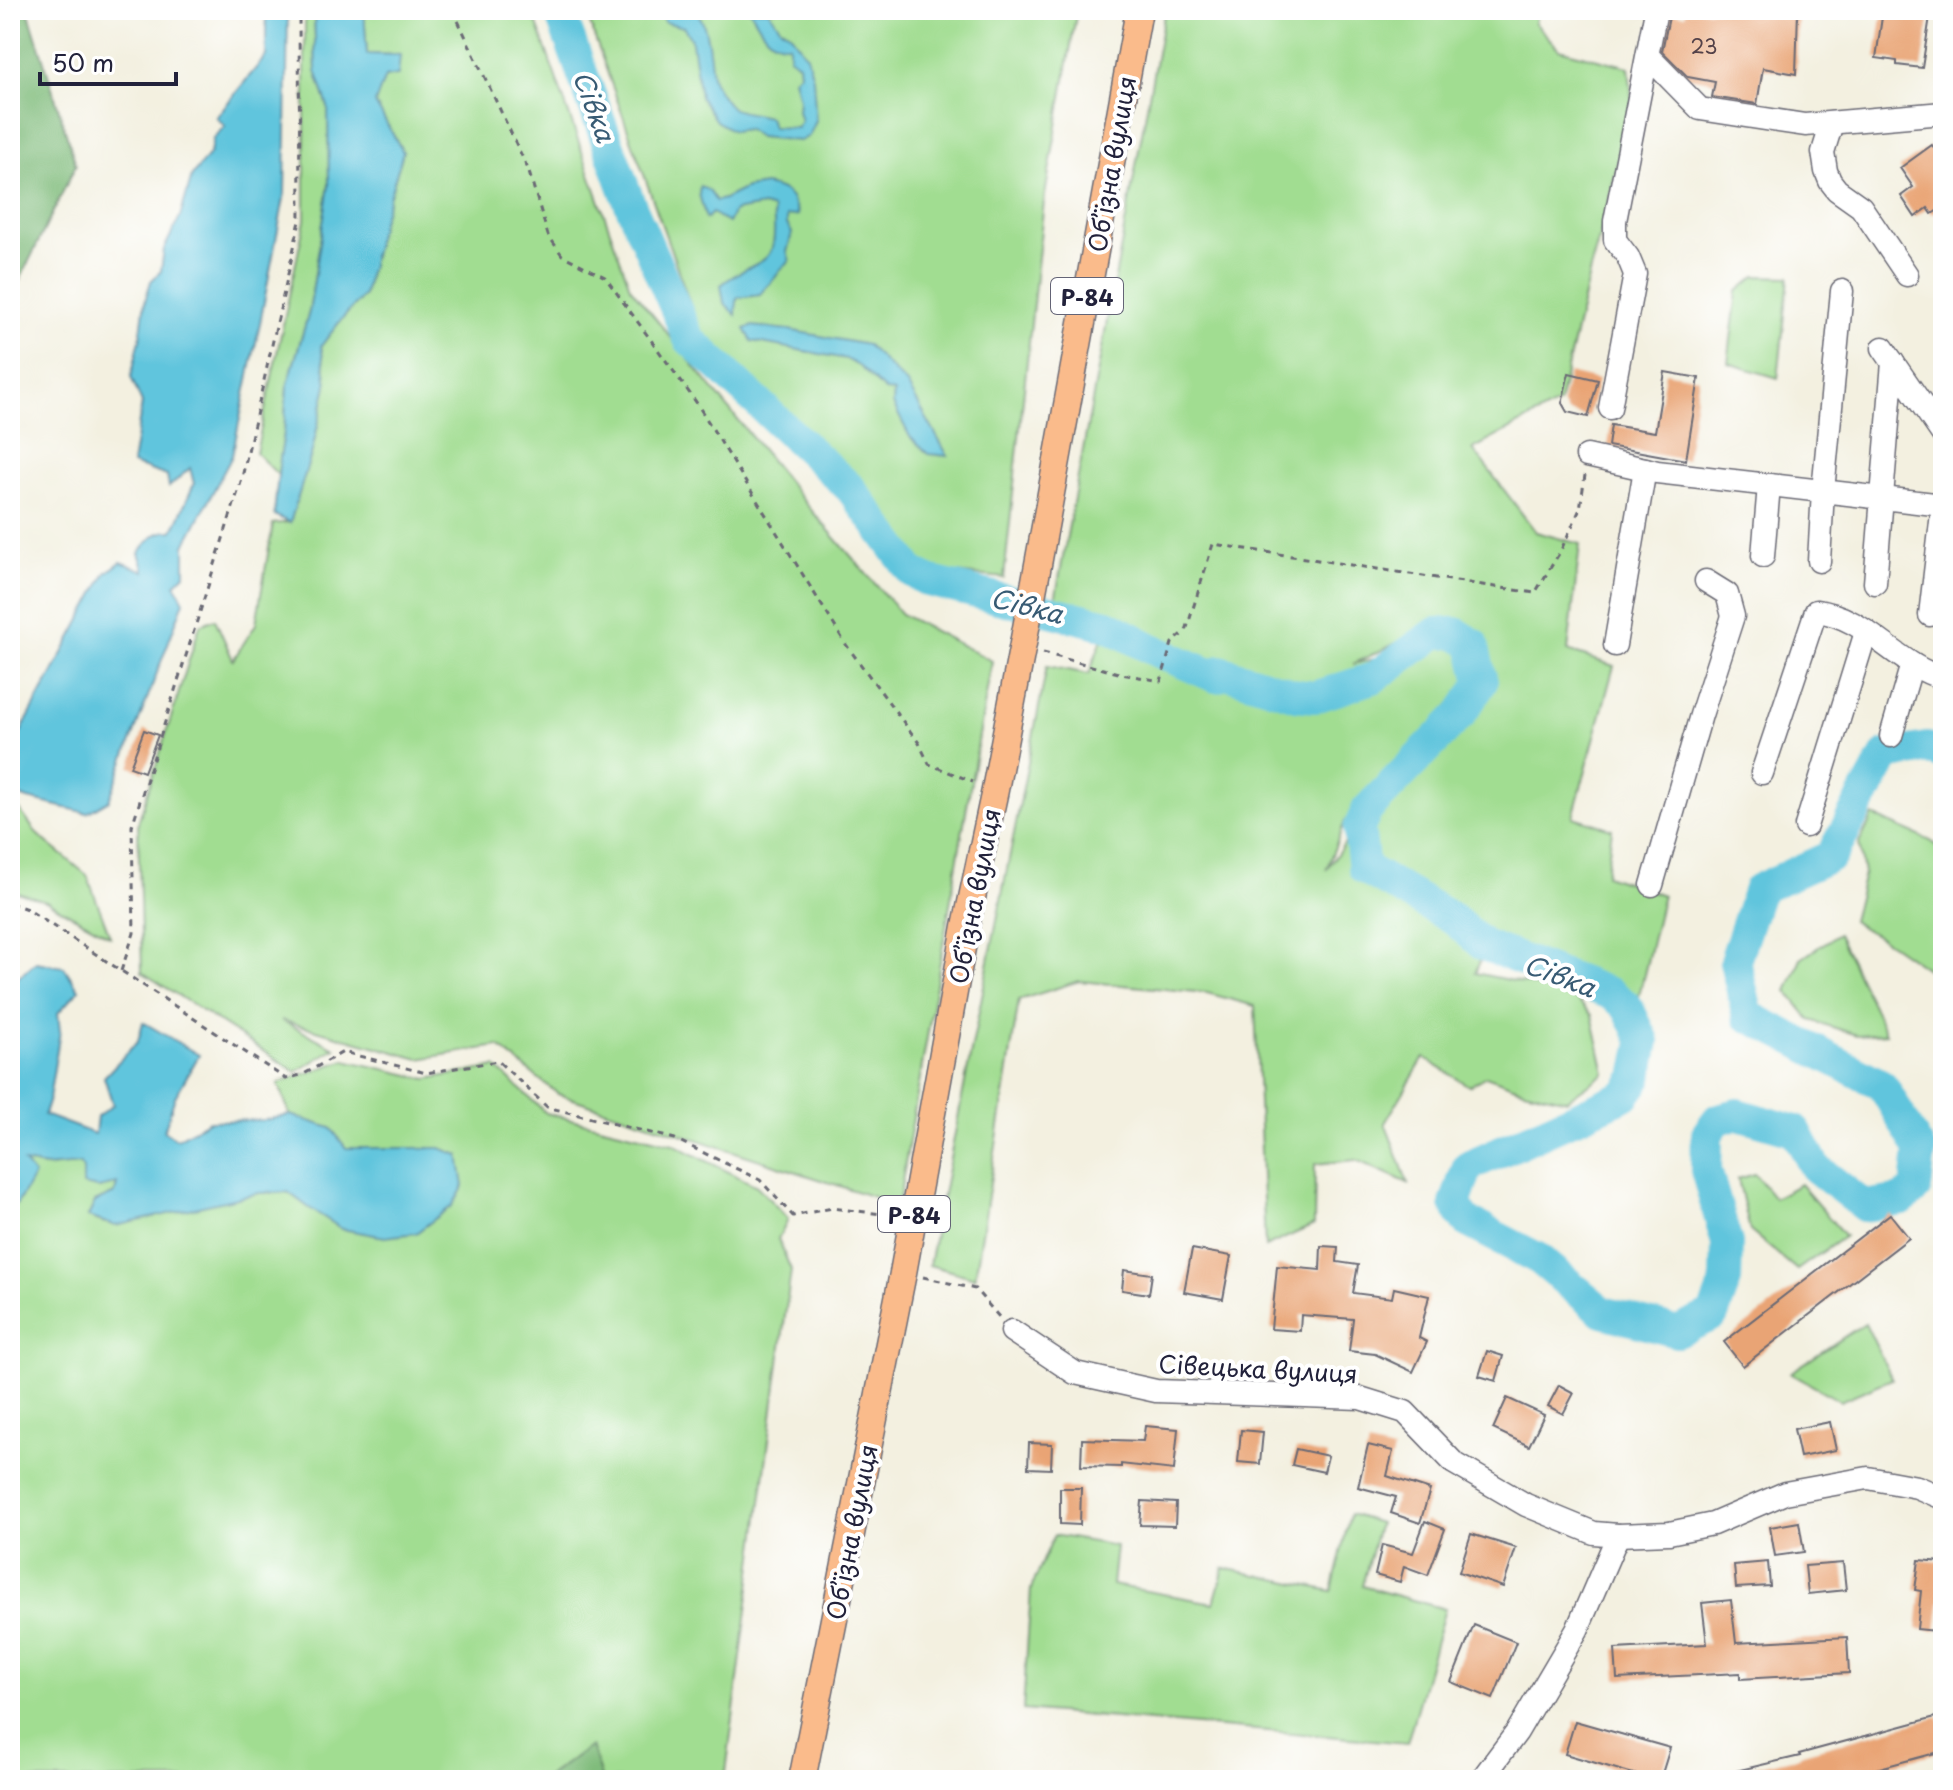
<svg xmlns="http://www.w3.org/2000/svg" width="1953" height="1790" font-family="'Playpen Sans',sans-serif">
<rect width="100%" height="100%" fill="#fff"/>
<filter id="ink" filterUnits="userSpaceOnUse"><feTurbulence type="fractalNoise" baseFrequency=".0125" numOctaves="2"/><feDisplacementMap in="SourceGraphic" scale="16" xChannelSelector="R" yChannelSelector="G"/><feConvolveMatrix kernelMatrix="1 2 1 2 8 2 1 2 1" color-interpolation-filters="sRGB"/></filter>
<filter id="wash" filterUnits="userSpaceOnUse"><feTurbulence type="fractalNoise" baseFrequency=".006" numOctaves="4" result="noise"/><feDisplacementMap in="SourceGraphic" scale="32" xChannelSelector="R" yChannelSelector="G"/><feGaussianBlur stdDeviation="1.8" result="paint"/><feColorMatrix in="noise" values="0 0 0 0 0 0 0 0 0 0 0 0 0 0 0 0 0 1.4 0 .05"/><feComposite in="paint" operator="in"/></filter>
<g filter="url(#wash)">
<rect width="100%" height="100%" fill="#f3f0e0"/>
<!-- green -->
<g fill="#a1dd91" stroke="#628066" stroke-width="2">
<path d="M305,10h9l2,61 12,36 1,78 -20,127 -22,75 -3,46 -6,42 -22,-22 49,-233z"/>
<path d="M364,10h168l98,277 176,217 95,110 91,47 -94,544 -340,-111 -60,-48 -79,13 -138,-39 54,28 -39,24 -154,-100 -4,-149 62,-198 15,-6 18,41 23,-36 17,-100 17,-2 22,-71 15,-66 -6,-39 20,-26 23,-25 14,-61 25,-82 -28,-49 10,-27 15,-21 -33,-1z"/>
<path d="M585,10h492l-33,191 -40,377 -68,-7 -14,-10 -61,-80 -159,-144z"/>
<path d="M1165,10h373l-3,13 24,26 70,18 3,33 -26,113 -16,57 -31,133 -86,46 63,83 44,12 -12,107 46,15 -41,151 39,12 -6,46 57,20 -25,105 -148,-61 -31,-25 -87,-50v-38l118,-136 -6,-51 -51,-14 -80,39 83,-19 26,5 10,29 -127,142 -19,49 20,-29 10,28 94,57 32,30 -7,17 53,11 48,15 16,16 13,58 -38,27 -43,-10 -38,-14 -17,10 -45,-28 -39,65 23,60 -52,-23 -41,4 -1,61 -49,22 -10,-241 -48,-13 -128,-12 -60,19 -44,278 -46,-13 118,-599 42,8 14,-38 76,35 8,-16 -75,-38 -57,-17z"/>
<path d="M1756,276l33,1 -11,101 -50,-15 9,-71z"/>
<path d="M10,804l6,1 22,30 49,40 23,61 -64,-35 -36,-11z"/>
<path d="M1873,816l58,25 12,11v128l-51,-35 -40,-24 12,-47 -5,-31z"/>
<path d="M1838,934l48,99 -29,2 -47,-15 -23,-29 14,-32z"/>
<path d="M345,1060l82,19 69,-12 50,46 127,31 84,42 31,33 -10,20 13,31 -66,510h-715v-575l7,-1 6,-42 22,5 35,-3 18,24 19,-5 -2,10 -20,9 -7,15 17,6 154,-30 29,-1 20,15 151,-52 -19,-7h-94l-15,-20 -41,-13 -12,-32z"/>
<path d="M1755,1174l19,24 26,-14 45,52 -48,34 -47,-39 -12,-52z"/>
<path d="M1865,1323l27,56 -52,22 -50,-28z"/>
<path d="M1350,1514l29,9 -17,63 83,23 -38,134 -384,-33 8,-121 23,-54 62,11 -4,39 102,18 10,-35 108,23z"/>
</g>
<!-- forest -->
<g fill="#80bc7b" stroke="#516f5b" stroke-width="2">
<path d="M10,10h18l48,155 -66,135z"/>
<path d="M591,1746l11,34h-60z"/>
</g>
<!-- water -->
<g fill="#60c5dd" stroke="#41748c" stroke-width="2">
<path d="M266,10h22l-3,183 -25,130 -28,133 -47,89v29l-10,10 9,17 -75,199 -22,13 -59,-14 -18,-7v-40l96,-179 15,-11 24,9 -6,-18c11,-14 16,-23 34,-22l21,-47 -4,-16 -21,19 -2,-11 -35,-12 10,-61 -11,-26 9,-38 5,-38 6,-20 10,-10 3,-22 16,-32 12,-41 18,-23 3,-15 12,-12 -9,-9 50,-61z"/>
<path d="M314,10h50l3,44 33,1 -2,20 -13,2 -10,26 28,49 -25,82 -14,61 -23,25 -20,26 6,39 -15,66 -22,72 -16,-8 5,-50 5,-32 3,-46 22,-75 20,-127 -1,-78 -12,-36z"/>
<path d="M662,10c9,0 23,-2 32,1 14,6 16,51 18,65 1,8 14,27 20,32 6,4 29,7 37,9l3,10 25,1 4,-7 -3,-10 1,-12 -5,-21 6,-5 -1,-9 -10,-7v-13c-22,2 -29,-18 -39,-34h18l13,18 9,5 17,23 6,22 3,43 -7,15 -9,5 -41,-4 -12,-8 -14,2 -17,-10 -16,-24 -8,-55 -8,-15 -20,-5z"/>
<path d="M765,185c21,4 27,9 33,30l-11,1v8l5,9 -5,19 3,9c-11,8 -9,10 -17,19 -5,6 -9,8 -13,15l-23,3 -1,17 -12,-12 -3,-18c38,-31 59,-12 52,-76l-10,-3 -29,5 -6,12 -16,-10 -6,6 -7,-25 1,-8 9,5 7,10 8,-2 22,-11z"/>
<path d="M752,326l37,4 78,15 40,39 41,72 -20,-2 -18,-17 -17,-33 1,-12 -9,-1 -25,-24 -14,-8 -94,-18 -7,-12z"/>
<path d="M36,962l28,5 15,23 -21,23 2,18 -11,68 -5,16 51,19 2,-17 16,-12 -9,-28 34,-36 5,-19 56,33 -24,42 -11,34 13,8 32,-18 56,-1 25,-5 41,13 15,20h94l19,7 5,31 -12,20 -36,27 -31,4 -43,-8 -34,-22 -20,-15 -29,1 -143,33 -28,-9 7,-15 20,-9 2,-9 -19,4 -15,-3v-16l-3,-5 -35,3 -21,-4 10,12 -17,29 -7,1v-221z"/>
</g>
<g fill="none" stroke-linecap="round" stroke-linejoin="round">
<!-- river -->
<path stroke="#60c5dd" stroke-width="32" d="M559,10l71,194 59,135 162,150 61,83 16,9 179,44 51,27 58,25 4,-6 76,24 19,2 58,-19 63,-45h20l17,11 9,38 -21,32 -94,96 -8,18 5,40 89,51 30,26 128,49 16,12 17,35 -7,37 -12,17 -157,71 -13,38 11,17 73,38 64,53 74,20 36,-17 13,-35 1,-37 -21,-73 1,-36 11,-15 20,-5 58,17 19,36 49,39 38,-6 14,-12 4,-38 -38,-65 -134,-69 -13,-55 24,-72 72,-33 55,-101 41,-7 16,6"/>
</g>
<g id="blocks">
<!-- building -->
<g fill="#e9a474">
<path d="M1686,10h112l-2,64 -33,-6 -6,36 -45,-7 3,-15 -27,-5 -26,-26 8,-39 15,3z"/>
<path d="M1883,10h48l-9,58 -25,-3v-4l-21,-3z"/>
<path d="M1932,145l11,15v47l-11,7 -4,-6 -13,9 -14,-21 12,-9 -13,-19z"/>
<path d="M1665,372l34,6 -13,82 -78,-14 3,-21 44,7z"/>
<path d="M1569,373l29,7 -10,37 -21,-5 -5,-9z"/>
<path d="M144,730l14,5 -14,37 -14,-5z"/>
<path d="M1890,1214l19,24 -166,128 -19,-24z"/>
<path d="M1321,1246l17,1 -1,15 21,3 -5,28 39,5 2,-10 35,8 -10,42 8,4 -14,30 -38,-18 -26,-3 4,-32 -52,-4 -1,16 -29,-2 6,-63 43,4z"/>
<path d="M1192,1249l39,7 -8,43 -39,-7z"/>
<path d="M1124,1270l28,4 -3,20 -27,-4z"/>
<path d="M1487,1351l16,5 -7,25 -17,-5z"/>
<path d="M1559,1385l15,8 -11,21 -15,-8z"/>
<path d="M1507,1398l37,17 -15,31 -36,-17z"/>
<path d="M1830,1422l6,28 -36,7 -6,-28z"/>
<path d="M1145,1426l33,3 -4,41 -53,-6v3l-40,-1 1,-27 61,2z"/>
<path d="M1241,1430l22,2 -3,32 -22,-2z"/>
<path d="M1029,1443l23,1 -1,25 -23,-1z"/>
<path d="M1368,1445l25,6 -6,25 43,14 -10,33 -29,-10 5,-16 -38,-10z"/>
<path d="M1296,1449l32,7 -4,16 -32,-7z"/>
<path d="M1060,1488h21l-1,37 -20,-1z"/>
<path d="M1142,1501l34,2 -1,23 -35,-1z"/>
<path d="M1425,1521l20,8 -17,46 -24,-9 -4,16 -25,-7 7,-30 31,8z"/>
<path d="M1799,1522l5,30 -29,4 -5,-29z"/>
<path d="M1471,1534l45,14 -13,39 -44,-15z"/>
<path d="M1919,1560l24,2v16l-7,53 -19,-2 4,-38 -6,-1z"/>
<path d="M1768,1562l2,24 -34,2 -2,-23z"/>
<path d="M1843,1563l3,27 -38,4 -3,-28z"/>
<path d="M1731,1600l5,43 111,-6 2,36 -109,6v-6l-123,6 -2,-30 92,-5 -5,-41z"/>
<path d="M1474,1625l42,17 -23,57 -42,-17z"/>
<path d="M1939,1716l4,14v21l-108,29h-111l-1,-6 77,-18 -1,-2z"/>
<path d="M1575,1721l95,27 -10,32h-6l-89,-26z"/>
</g>
</g>
</g>
<g filter="url(#ink)">
<use href="#blocks" fill-opacity="0" stroke="#6b6a75" stroke-width="2"/>
<g fill="none" stroke-linecap="round" stroke-linejoin="round">
<defs>
<g id="minor">
<path d="M1648,56l52,53 105,16 138,-12"/>
<path d="M1832,123l-9,29 3,19 4,10 7,9 24,17 46,68"/>
<path d="M1883,348l60,87"/>
<path d="M1610,408l25,-134 -7,-17 -13,-17v-19l41,-211"/>
<path d="M1587,456l58,13"/>
<path d="M1763,556l6,-71"/>
<path d="M1819,561l4,-70 19,-200"/>
<path d="M1875,583l18,-221"/>
<path d="M1930,615l13,-110"/>
<path d="M1615,645l30,-176 12,3 286,33"/>
<path d="M1891,736l21,-72"/>
<path d="M1762,773l54,-162c50,5 80,54 127,67"/>
<path d="M1806,826l60,-194"/>
<path d="M1652,885l49,-170 32,-99 -6,-22 -21,-13"/>
<path d="M1012,1331l63,42 81,18 204,7 45,14 49,51 72,42 68,28 24,2 51,-2 44,-9 72,-31 83,-15 49,9 26,11"/>
<path d="M1481,1780l36,-48 60,-102 41,-95"/>
</g>
<path id="major" d="M802,1780l101,-507 63,-347 29,-136 40,-209 104,-571"/>
</defs>
<!-- minor casing -->
<use href="#minor" stroke="#6b6a75" stroke-width="25"/>
<!-- major casing -->
<use href="#major" stroke="#6b6a75" stroke-width="29"/>
<!-- path -->
<g stroke="#6b6a75" stroke-width="3" stroke-dasharray="6 6" stroke-linecap="butt">
<path d="M453,10l75,159 20,66 14,20 43,22 91,125 151,244 72,97 10,21 44,18"/>
<path d="M1043,653l79,21 39,7 11,-38 14,-12 27,-87 322,49 25,-41 20,-43 5,-34"/>
<path d="M10,903l17,6 259,170 18,-5 39,-22 83,21 72,-12 49,46 128,32 85,41 33,36 39,-8 58,7"/>
<path d="M121,971l13,-38 -2,-107 109,-344 59,-261 -1,-211"/>
<path d="M923,1277l52,12 25,29"/>
</g>
<!-- minor -->
<use href="#minor" stroke="#fff" stroke-width="22"/>
<!-- major -->
<use href="#major" stroke="#fabb8b" stroke-width="26"/>
</g>
</g>
<g text-anchor="middle" dominant-baseline="central" stroke-width="8" stroke-linejoin="round" paint-order="stroke">
<!-- number labels -->
<g font-size="20" fill="#544249">
<text x="1704" y="46">23</text>
</g>
<!-- shield labels -->
<g fill="#fff" stroke="#646476" stroke-width="2">
<rect x="1051" y="278" width="72" height="36" rx="6"/>
<rect x="878" y="1196" width="72" height="36" rx="6"/>
</g>
<g font-size="22" font-weight="bold" fill="#22223b">
<text x="1087" y="296">Р-84</text>
<text x="914" y="1214">Р-84</text>
</g>
<!-- street labels -->
<g font-size="24" fill="#22223b" stroke="#fff">
<text transform="translate(1111 164) rotate(-80)">Обʼїзна вулиця</text>
<text transform="translate(974 896) rotate(-79)">Обʼїзна вулиця</text>
<text transform="translate(1258 1368) rotate(3)">Сівецька вулиця</text>
<text transform="translate(851 1532) rotate(-79)">Обʼїзна вулиця</text>
</g>
<!-- water labels -->
<g font-size="26" font-style="italic" fill="#385b74" stroke="#fff">
<text transform="translate(595 106) rotate(70)">Сівка</text>
<text transform="translate(1027 605) rotate(14)">Сівка</text>
<text transform="translate(1560 975) rotate(21)">Сівка</text>
</g>
</g>
<!-- margin -->
<rect width="1953" height="1790" fill="none" stroke="#fff" stroke-width="40"/>
<!-- scale -->
<path d="M40 72v12h136v-12" fill="none" stroke="#22223b" stroke-width="4"/>
<text x="52" y="72" font-size="24" fill="#22223b" stroke="#ffffff" stroke-width="6" paint-order="stroke">50 m</text>
</svg>
